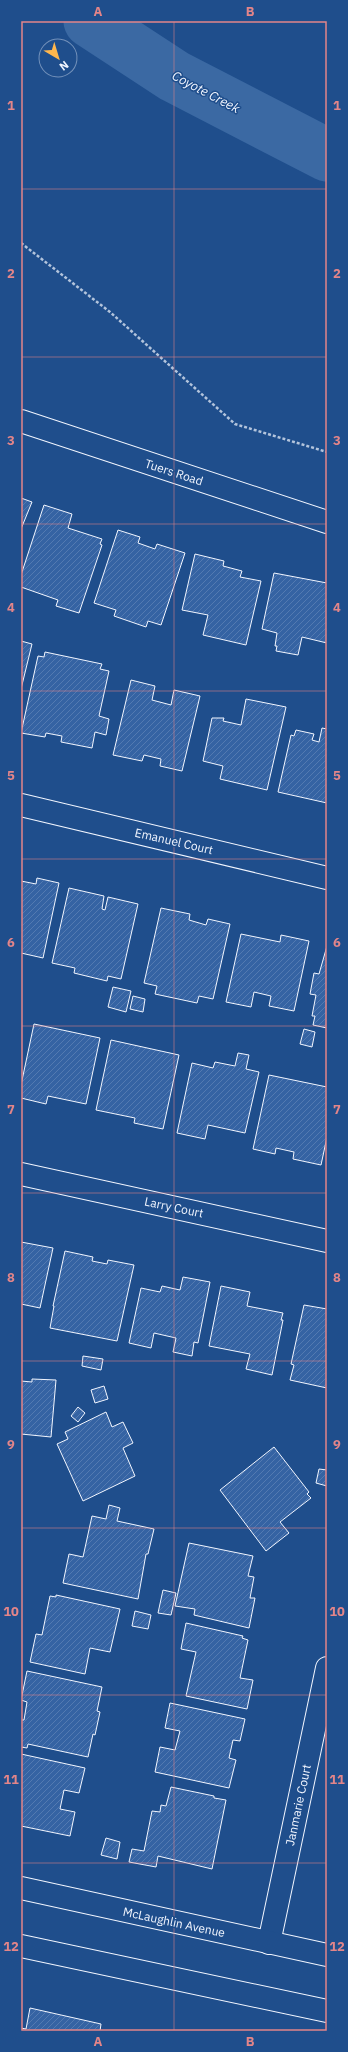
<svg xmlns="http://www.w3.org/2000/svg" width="348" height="2052" font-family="'IBM Plex Sans',sans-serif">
<defs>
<pattern id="building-hatch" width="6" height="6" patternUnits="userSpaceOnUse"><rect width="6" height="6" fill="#3563a3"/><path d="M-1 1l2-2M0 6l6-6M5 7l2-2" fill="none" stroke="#537ab1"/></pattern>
</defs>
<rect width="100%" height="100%" fill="#1f4e8c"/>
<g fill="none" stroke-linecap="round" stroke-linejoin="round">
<!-- river -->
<path stroke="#3b69a3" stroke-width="53" d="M90,21l84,55 153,79"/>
</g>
<!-- building -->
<g fill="url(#building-hatch)" stroke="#f2f6ff">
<path d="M21,498l11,4 -11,27z"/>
<path d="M44,505l28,9 -4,14 34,11 -2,5 2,1 -23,68 -23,-7 2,-6 -37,-13v-12z"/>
<path d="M118,530l22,7 -2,6 17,6 2,-5 28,9 -24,72 -13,-4 -2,6 -32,-11 2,-6 -22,-7z"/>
<path d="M195,554l29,7 -1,5 19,5 -2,6 21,4 -15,64 -43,-10 5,-20 -26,-5z"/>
<path d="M274,573l53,10v60l-25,-6 -4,18 -22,-4 1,-5h-2l2,-13 -15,-4z"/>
<path d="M21,641l11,3 -11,45z"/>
<path d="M45,652l57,12 -2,5 9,2 -10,45 10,3 -3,16 -11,-3 -3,16 -31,-6 1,-6 -16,-3 -1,4 -24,-4 17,-77 6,1z"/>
<path d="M131,680l24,6 -3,14 19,5 3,-15 26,6 -18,75 -22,-5 1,-7 -17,-4 -2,6 -29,-6z"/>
<path d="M246,699l40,8 -19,83 -47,-11 3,-13 -20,-5 9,-43h12l-1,3 18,4z"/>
<path d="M322,728l5,1v74l-49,-11 13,-57 3,1 2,-6 18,4 -2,6 7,2z"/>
<path d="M37,878l22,5 -16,75 -22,-5v-72l15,3z"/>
<path d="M69,888l35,8 -2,13 3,1 3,-13 30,7 -17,75 -13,-3 -1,5 -33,-8 1,-5 -23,-5z"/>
<path d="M161,908l29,6 -1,6 17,5 2,-6 22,5 -17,75 -14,-3 -2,7 -42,-9 2,-8 -13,-3z"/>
<path d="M241,934l39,8 1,-7 28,6 -15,70 -25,-5 2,-10 -17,-4 -3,15 -25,-5z"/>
<path d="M327,946v82l-14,-3 2,-9h-3l4,-21 -6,-1 4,-21 5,1z"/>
<path d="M113,987l18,4 -5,21 -18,-5z"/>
<path d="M133,996l12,3 -2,13 -13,-3z"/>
<path d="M34,1024l66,14 -14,66 -38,-8 -2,8 -25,-6v-13z"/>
<path d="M304,1029l11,3 -3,15 -12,-3z"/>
<path d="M111,1040l68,15 -16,74 -29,-6 1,-5 -39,-8z"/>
<path d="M238,1053l11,2 -3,14 13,3 -14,61 -37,-8 -3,14 -28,-6 15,-70 21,5 2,-6 20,4z"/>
<path d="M269,1075l58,12v50l-6,28 -28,-6 1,-7 -18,-4 -1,6 -22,-5z"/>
<path d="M21,1242l32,6 -13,60 -19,-4v2z"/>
<path d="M65,1251l28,6 -1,4 15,3 1,-4 26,5 -17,76 -67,-13 4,-22h-1z"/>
<path d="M183,1277l27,5 -12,61 -4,-1 -2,14 -19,-4 3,-14 -22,-5 -3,15 -22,-5 12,-55 19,4 2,-6 18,4z"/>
<path d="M221,1286l29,6 -3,14 36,7 -2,7h2l-11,55 -26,-6 4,-15 -41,-8z"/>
<path d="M304,1305l23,4v79l-37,-8 4,-15 -3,-1z"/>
<path d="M83,1356l20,3 -2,11 -19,-4z"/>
<path d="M32,1379l24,1 -5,57 -30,-3v-53l11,1z"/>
<path d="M104,1386l4,13 -13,4 -4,-13z"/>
<path d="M78,1407l7,6 -7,9 -7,-6z"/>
<path d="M106,1412l6,15 11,-5 10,21 -10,5 12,28 -52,25 -26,-57 11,-5 -3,-7z"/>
<path d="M274,1447l35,45 -2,2 4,4 -31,24 9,11 -23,18 -46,-61z"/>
<path d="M319,1469l8,1v16l-11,-3z"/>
<path d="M109,1505l11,3 -3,13 37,8 -6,25h-2l-8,45 -75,-16 6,-29 14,3 9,-41 14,3z"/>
<path d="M189,1543l64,13 -5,20 6,1 -4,21h5l-6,30 -55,-13 1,-6 -20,-3z"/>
<path d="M163,1590l13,3 -5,22 -13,-2z"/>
<path d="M56,1595l64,14 -10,43 -20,-4 -5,26 -55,-12 6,-28 6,1 8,-39 6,1z"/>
<path d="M135,1611l16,4 -3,14 -16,-3z"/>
<path d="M186,1623l57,13 -1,2 6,2 -8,38 13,2 -6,29 -61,-13 10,-44 -15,-3z"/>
<path d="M27,1671l75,16 -5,24 3,1 -5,23 -2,-1 -5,23 -60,-13 -1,4 -6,-1v-27h3l3,-18 -6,-2z"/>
<path d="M170,1703l75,16 -5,22 -7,-1 -4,18 7,2 -7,28 -74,-16 5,-25 15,3 5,-19 -15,-3z"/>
<path d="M21,1754l64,14 -6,25 -15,-3 -4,19 15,3 -5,24 -49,-10z"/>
<path d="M171,1787l43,9v2l12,2 -14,69 -54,-13 -2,11 -27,-5 3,-13 12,2 8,-40 8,1 1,-7 5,1z"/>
<path d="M106,1838l14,4 -3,17 -16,-4z"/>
<path d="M30,2008l71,16 -1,7h-79v-3l5,1z"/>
</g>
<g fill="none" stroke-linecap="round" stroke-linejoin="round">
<defs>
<g id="minor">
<path d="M21,805l306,73"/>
<path d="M21,1174l306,67"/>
<path d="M269,1943l58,-275"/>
</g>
<path id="tertiary" d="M21,421l306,101"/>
<g id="secondary">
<path d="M21,1888l306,67"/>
<path d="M21,1946l306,65"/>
</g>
</defs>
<!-- minor casing -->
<use href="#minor" stroke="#f2f6ff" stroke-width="24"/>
<!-- tertiary casing -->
<use href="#tertiary" stroke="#f2f6ff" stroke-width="24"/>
<!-- secondary casing -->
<use href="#secondary" stroke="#f2f6ff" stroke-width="24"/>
<!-- path -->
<path stroke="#b3c4dc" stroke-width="2.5" stroke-dasharray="3 2" stroke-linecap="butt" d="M21,243l89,69 125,112 92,28"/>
<!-- minor -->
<use href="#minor" stroke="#1f4e8c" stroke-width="22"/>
<!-- tertiary -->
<use href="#tertiary" stroke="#1f4e8c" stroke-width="22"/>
<!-- secondary -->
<use href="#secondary" stroke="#1f4e8c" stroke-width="22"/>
</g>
<!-- grid -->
<path fill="none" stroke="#e38589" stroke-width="1" stroke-opacity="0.55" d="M174,21v2010M21,189h306M21,357h306M21,524h306M21,691h306M21,859h306M21,1026h306M21,1193h306M21,1361h306M21,1528h306M21,1695h306M21,1863h306"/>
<g text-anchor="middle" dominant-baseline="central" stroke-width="3" stroke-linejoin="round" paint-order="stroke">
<!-- street labels -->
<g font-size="12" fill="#f2f6ff" stroke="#1f4e8c">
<text transform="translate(174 472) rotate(18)">Tuers Road</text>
<text transform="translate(174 841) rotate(13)">Emanuel Court</text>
<text transform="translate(174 1207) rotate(12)">Larry Court</text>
<text transform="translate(298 1805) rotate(-78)">Janmarie Court</text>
<text transform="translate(174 1922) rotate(12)">McLaughlin Avenue</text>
</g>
<!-- water labels -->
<g font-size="13" font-style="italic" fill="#f2f6ff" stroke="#1f4e8c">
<text transform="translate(206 92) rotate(28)">Coyote Creek</text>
</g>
</g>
<!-- border -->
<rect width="348" height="2052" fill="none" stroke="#1f4e8c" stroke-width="44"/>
<!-- north arrow -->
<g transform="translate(58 58) rotate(142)"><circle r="19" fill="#1f4e8c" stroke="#7391ba"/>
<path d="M0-3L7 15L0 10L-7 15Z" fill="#ffb74d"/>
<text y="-6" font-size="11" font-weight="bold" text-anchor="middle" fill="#f2f6ff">N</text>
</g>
<rect x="22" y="22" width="304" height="2008" fill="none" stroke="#e38589" stroke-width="1.5"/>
<g font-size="13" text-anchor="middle" font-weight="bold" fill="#e38589">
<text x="98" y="16">A</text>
<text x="250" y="16">B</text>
<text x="11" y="110">1</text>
<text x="337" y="110">1</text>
<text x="11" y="278">2</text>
<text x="337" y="278">2</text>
<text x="11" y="445">3</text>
<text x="337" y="445">3</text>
<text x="11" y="612">4</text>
<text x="337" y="612">4</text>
<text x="11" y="780">5</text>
<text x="337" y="780">5</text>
<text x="11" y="947">6</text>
<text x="337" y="947">6</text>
<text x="11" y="1114">7</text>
<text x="337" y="1114">7</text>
<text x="11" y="1282">8</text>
<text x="337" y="1282">8</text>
<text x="11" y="1449">9</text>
<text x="337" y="1449">9</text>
<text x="11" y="1616">10</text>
<text x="337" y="1616">10</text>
<text x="11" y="1784">11</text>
<text x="337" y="1784">11</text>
<text x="11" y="1951">12</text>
<text x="337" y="1951">12</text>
<text x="98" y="2046">A</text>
<text x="250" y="2046">B</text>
</g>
</svg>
